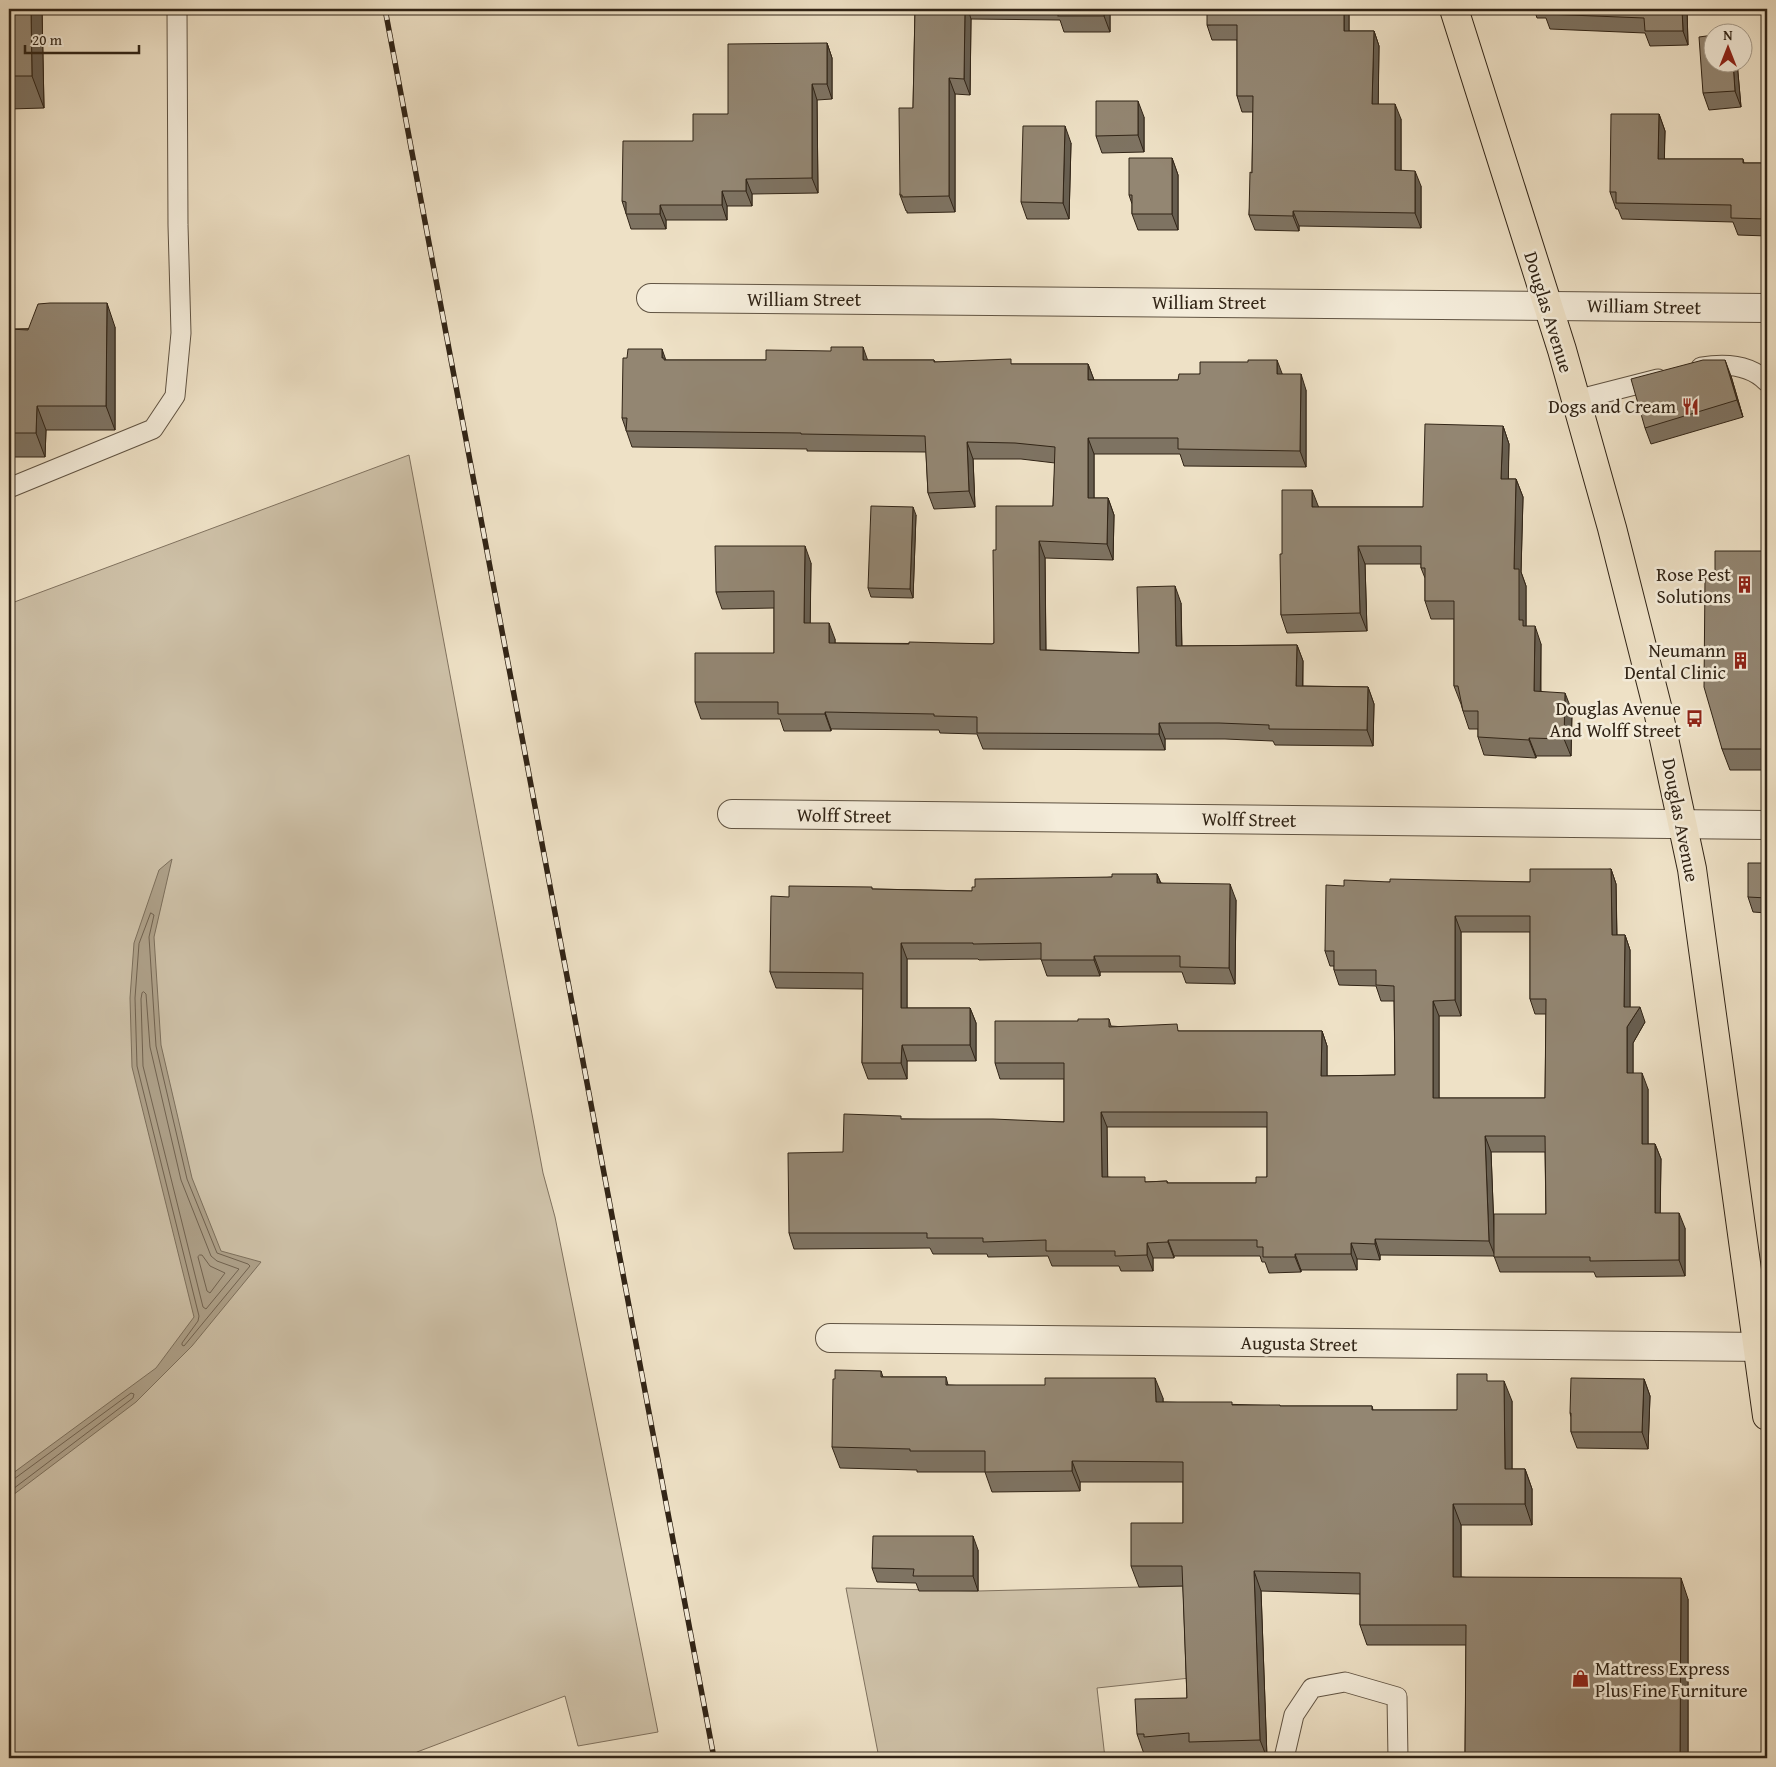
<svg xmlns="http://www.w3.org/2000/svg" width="1776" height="1767" font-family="'Gentium Book Plus',serif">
<rect width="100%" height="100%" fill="#eee1c6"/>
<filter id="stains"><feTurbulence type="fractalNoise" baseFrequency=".004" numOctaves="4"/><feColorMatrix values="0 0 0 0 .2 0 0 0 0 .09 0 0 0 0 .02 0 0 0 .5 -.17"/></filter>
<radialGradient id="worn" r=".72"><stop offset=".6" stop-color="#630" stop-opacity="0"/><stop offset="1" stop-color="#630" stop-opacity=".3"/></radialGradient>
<!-- green -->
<g fill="#cec1a8" stroke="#80725f">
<path d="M409,455l134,718 12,44 103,515 -80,14 -13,-50 -148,56 -8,6h-400v-1154z"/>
<path d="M1183,1586l7,92 -93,10 8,70h-226l-33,-170 132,3z"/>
</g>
<!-- water -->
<path fill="#aea18a" stroke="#7c6f5c" d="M172,859l-18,78 7,108 31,133 29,73 40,11 -69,84 -56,56 -127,96v-22l147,-108 38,-51 -62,-250 -2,-69 4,-55 25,-73z"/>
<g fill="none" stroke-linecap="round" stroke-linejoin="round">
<!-- shore -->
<g stroke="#706250" stroke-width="1">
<path d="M151,913l3,2 -5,22 7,109 31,133 30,74 31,11 2,2 -66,80 -2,-1v-2l16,-22 1,-5 -62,-250 -2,-68 4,-54z"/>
<path d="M144,992l2,2 4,53 31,133 30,76 6,5 22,8 -33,40 -3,-2 -60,-241 -2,-67 1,-6z"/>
<path d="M200,1255h2l8,11 15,7 -15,20 -3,-2 -9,-34z"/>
<path d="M9,1480l5,-1 117,-86 3,1 -1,4 -124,94"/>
</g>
<defs>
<g id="service">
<path d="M1701,367c24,-4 49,-3 66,15"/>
<path d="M1576,400l82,-21"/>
<path d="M9,488l144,-59 22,-33 6,-63 -3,-108 -1,-216"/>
<path d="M1284,1758l10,-43 18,-27 33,-6 52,15 1,61"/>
</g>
<g id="minor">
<path d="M651,298l1116,10"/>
<path d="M732,814l1035,11"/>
<path d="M830,1338l937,9"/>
</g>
<path id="primary" d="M1454,9l108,341 50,178 45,178 35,163 75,547"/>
</defs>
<!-- service casing -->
<use href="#service" stroke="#605342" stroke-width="21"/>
<!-- minor casing -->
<use href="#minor" stroke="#605342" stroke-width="30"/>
<!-- primary casing -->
<use href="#primary" stroke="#312416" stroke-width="30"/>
<!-- service -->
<use href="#service" stroke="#f4ecda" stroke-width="19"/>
<!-- minor -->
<use href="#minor" stroke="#f4ecda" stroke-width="28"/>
<!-- primary -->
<use href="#primary" stroke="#eee1c6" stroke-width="28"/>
<defs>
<path id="rail" d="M385,9l329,1749"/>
</defs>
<!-- rail casing -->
<use href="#rail" stroke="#312416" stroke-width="5.5"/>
<!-- rail -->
<use href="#rail" stroke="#f4ecda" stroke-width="4" stroke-dasharray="11" stroke-linecap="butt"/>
</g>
<!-- wall -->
<g fill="#7e7362" stroke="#312416" fill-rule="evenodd">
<path d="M9,9h33l2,99 -35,1z"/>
<path d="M863,9h247v23h-46l-4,-12 -89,-1 -1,76 -15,-1v118l-48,1v-2h-1l-6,-16 13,-87 2,-97 -51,1z"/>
<path d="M1349,9v22h25l5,15 -1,58 23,15v51l20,16v42l-122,-2v5l-44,-1 -6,-15 3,-42 1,-61h-11l-5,-16v-56h-25l-5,-15z"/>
<path d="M1534,9h153l1,36 -38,1 -5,-13 -95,-4 -4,-11h-9z"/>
<path d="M827,43l5,15v41l-15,1 1,93 -66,1v12h-25v14h-61v9h-35l-9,-28 106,-87z"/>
<path d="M1737,62l4,45 -32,3 -6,-17z"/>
<path d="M1659,114l6,17 -1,28h79l1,4h23v73l-29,-1 -5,-13 -111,-3 -4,-10h-2l-6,-17z"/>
<path d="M1144,117v35l-42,1 -6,-17z"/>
<path d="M1071,143l-2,76h-42l-6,-17z"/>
<path d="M1172,158l6,17v55h-40l-6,-16v-10l-3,-9z"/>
<path d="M115,327v103h-69l-1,27h-36v-128z"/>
<path d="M666,360h268l1,2 77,2h76l6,16h84l22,-6h82l24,16v77l-122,-1 -4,-12h-86v44h14l6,17 -1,45 -68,-2 1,92 93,3 42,-50 1,43 115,-1 6,16v25l65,1 6,17 -1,42 -98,-1 -2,-4 -48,-2h-60v11l-182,-1 -6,-15 -37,-1 -1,-3 -108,-1v2h-47l-4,-12h-79l-6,-17 79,-49v-45l-52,1 -6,-17 95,-29 -1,60 25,16v4l157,1 2,-1 2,-93 57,-44 2,-43 -34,-4h-48l2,48 -41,2 -6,-16 -2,-41 -119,-1v-2l-175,-2 -10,-29z"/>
<path d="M1731,376l12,41 -92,27 -6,-16z"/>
<path d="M1503,426l6,18 -1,35h8l7,18 -2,75 5,14v40l15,18v47l31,20 -1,45h-35v2l-52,-3 -6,-18v-8h-9l-6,-18 -2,-7 -7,-18v-67h-23l-6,-18v-23l-4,-10v-4h-56l2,67 -80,2 -6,-18 1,-61 36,-47h105z"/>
<path d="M916,515l-3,83 -42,-1 -3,-9z"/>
<path d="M1767,551v219h-37l-8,-21 -7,-171z"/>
<path d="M1767,863v50l-14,-1 -5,-15z"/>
<path d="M1611,869l5,15 1,51h8l5,15v57l15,15 -12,21v30l15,16v55h7l6,15 -1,54 25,15v48l-89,1 -2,-5h-94l-6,-16 -114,-1v5l-23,-1v11h-56v2l-32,1 -4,-11h-3l-2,-6h-86v2h-21v13h-32l-2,-5h-67l-4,-10 -60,1 -1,-3h-54l-3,-6 -136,1 -5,-16 54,-81 59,-33 162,3v-43h-64l-5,-16 83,-42 31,-2 2,7 69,5h142l5,15v30l68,-1 -1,-74h-13l-5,-15 -37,-1 -5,-15v-4h-4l-5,-15 19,-65 46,-4h140zM1461,932h69v67l5,15h11l-1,84h-106v-82h22zM1107,1127h160v50l-11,6h-88l-1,-2 -20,1 -40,-5zM1491,1152h54l1,62 -52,17z"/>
<path d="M1157,874l4,9 75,17 -1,84 -49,-1 -4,-11h-82v4h-53l-6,-17 -62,1 -1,-1h-71v49h63l6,15v38h-69v18h-39l-6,-16 1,-74 -87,-1 -6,-16 19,-75 83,-8 100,2 140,-14z"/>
<path d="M881,1371l2,6h63l2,8 215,13v4l118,4h91l1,4h84l32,-29 23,20v68h13l7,20v36h-71v52l227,22v159h-223l1,-113h-99l-7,-20v-31l-99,-3 6,167h-72l-2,-4 -42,4 -1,-4h-6l-7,-20 50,-36 -4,-112 -44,1 -8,-21 52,-43v-41h-103v9l-88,1 -7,-20h-68v-2l-77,-2 -8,-21z"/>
<path d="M1644,1379l6,17 -2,53 -71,-1 -6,-16v-15l-1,-4z"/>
<path d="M978,1550v41h-59l-3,-8 -39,-1 -5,-14z"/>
</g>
<!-- shaded-wall -->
<g fill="#675e50" stroke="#312416">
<path d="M31,9h11l2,99 -12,-32z"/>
<path d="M965,9h3l3,10 -1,76 -6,-16z"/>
<path d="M1104,9h6v23l-6,-16z"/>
<path d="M1344,9h5v37l-5,-15z"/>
<path d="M1682,9h5l1,36 -5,-14z"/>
<path d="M1374,31l5,15 -1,73 -6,-15z"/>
<path d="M827,43l5,15v41l-5,-15z"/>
<path d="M1733,62h4l4,45 -6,-16z"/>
<path d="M949,78l6,16v118l-6,-16z"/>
<path d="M812,84l5,16 1,93 -6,-15z"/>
<path d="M1138,101l6,16v35l-6,-17z"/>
<path d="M1395,104l6,15v67l-6,-16z"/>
<path d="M1659,114l6,17 -1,45 -6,-17z"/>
<path d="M1065,126l6,17 -2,76 -6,-16z"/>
<path d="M1172,158l6,17v55l-6,-16z"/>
<path d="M1415,171l6,15v42l-6,-15z"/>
<path d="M746,179l6,15v12l-6,-15z"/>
<path d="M722,191l5,15v14l-5,-15z"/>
<path d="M660,205l6,15v9l-6,-15z"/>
<path d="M1293,211l6,15v5l-6,-15z"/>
<path d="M107,303l8,24v103l-9,-24z"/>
<path d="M863,347l6,17 -6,-4z"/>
<path d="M662,349l6,17 -6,-8z"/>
<path d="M1277,360l6,16 -6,-2z"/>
<path d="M1725,360l6,16 12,41 -6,-17z"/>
<path d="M1088,364l6,16h-6z"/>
<path d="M1301,374l5,16v77l-6,-16z"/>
<path d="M37,406l9,24 -1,27 -9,-24z"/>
<path d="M1503,426l6,18 -1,53 -7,-18z"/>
<path d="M1088,438l6,16v60l-6,-16z"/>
<path d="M967,442l6,17 2,48 -6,-16z"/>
<path d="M1516,479l7,18 -2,75 5,14v42l4,10 -11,-18 -5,-51z"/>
<path d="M1312,490l7,18 -7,-1z"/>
<path d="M1108,498l6,17 -1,45 -6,-16z"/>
<path d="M913,507l3,8 -3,83 -3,-9z"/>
<path d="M1039,541l6,17 1,108 -6,-16z"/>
<path d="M805,546l6,17 -1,76 -6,-16z"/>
<path d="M1358,546l7,18 2,67 -7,-18z"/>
<path d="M1175,586l6,17 1,60 -6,-17z"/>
<path d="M829,623l6,16v20l-6,-16z"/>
<path d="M1535,626l6,18 -1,65 -6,-18z"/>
<path d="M1297,645l6,16 -1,42 -6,-17z"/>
<path d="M1368,687l6,17 -1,42 -6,-16z"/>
<path d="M1565,693l7,18 -1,45 -7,-17z"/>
<path d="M825,712l6,17v2l-6,-17z"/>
<path d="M1159,723l6,16v11l-6,-16z"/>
<path d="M1529,738l7,18v2l-7,-18z"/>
<path d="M1611,869l5,15 1,66 -5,-15z"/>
<path d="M1157,874l6,16 -6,-7z"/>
<path d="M1230,884l6,16 -1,84 -6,-16z"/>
<path d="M1455,916l6,16v84l-6,-16z"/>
<path d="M1625,935l5,15v72l-6,-15z"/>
<path d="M901,943l6,16v64l-6,-15z"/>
<path d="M1094,956l6,16v4l-6,-16z"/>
<path d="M1433,1001l6,15v97l-6,-15z"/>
<path d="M1640,1007l5,15 -12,21v46l-6,-16v-46z"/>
<path d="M970,1008l6,15v38l-6,-16z"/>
<path d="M1322,1031l5,15v45l-6,-15z"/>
<path d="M902,1045l5,16v18l-6,-16z"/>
<path d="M1642,1073l6,16v70l-6,-15z"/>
<path d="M1101,1112l6,15 1,65 -6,-15z"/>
<path d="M1485,1136l6,16 4,104 -6,-15z"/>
<path d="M1655,1144l6,15 -1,69 -5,-15z"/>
<path d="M1679,1213l6,15v48l-6,-16z"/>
<path d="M1375,1239l5,16v5l-5,-16z"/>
<path d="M1168,1240l6,16v2l-6,-16z"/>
<path d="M1147,1243l6,15v13l-6,-16z"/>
<path d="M1351,1243l6,16v11l-6,-16z"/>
<path d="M1295,1254l6,16v2l-6,-15z"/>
<path d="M1155,1378l8,20v25l-7,-21z"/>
<path d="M1644,1379l6,17 -2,53 -6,-17z"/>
<path d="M1504,1381l8,20v88l-7,-20z"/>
<path d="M1072,1461l8,21v9l-8,-20z"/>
<path d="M1525,1469l7,20v36l-7,-21z"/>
<path d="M1453,1504l8,21v73l-8,-21z"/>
<path d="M973,1536l5,14v41l-5,-15z"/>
<path d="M1254,1571l7,20 6,167 -7,-18z"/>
<path d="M1681,1578l7,21v159h-8z"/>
</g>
<!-- building -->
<g fill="#938672" stroke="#312416" fill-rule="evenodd">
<path d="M9,9h22l1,67h-23z"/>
<path d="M915,9h50l-1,70 -15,-1v118l-47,1v-2h-2l-1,-87h14z"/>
<rect x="1058" y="9" width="46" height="7"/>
<path d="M1207,9h137v22h30l-2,73h23v66l20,1v42l-122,-2v5l-44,-1 1,-43 2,1 1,-77h-16v-71h-30z"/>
<path d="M1545,9h137l1,22h-38l-1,-13 -99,-4z"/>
<path d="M1714,35v27h19l2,29 -32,2 -4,-56z"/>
<path d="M827,43v41h-15v94l-66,1v12h-24v14h-62v9h-34v-12l-4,-1 1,-60h70v-27h35v-70z"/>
<path d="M1096,101h42v34l-42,1z"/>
<path d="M1611,114h48l-1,45h85v4h24v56l-36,-1v-13l-115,-2v-11h-6z"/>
<path d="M1023,126h42l-2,77 -42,-1z"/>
<path d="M1129,158h43v56h-40v-19h-3z"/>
<path d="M50,303h57l-1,103h-69l-1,27h-27v-104l19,1 10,-26z"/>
<path d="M831,347h32v13h71v2l77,-3v5h77v16h90l1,-6h21v-12h48v-2h29v14h24l-1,77 -122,-2v-11h-90v60h20l-1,46 -68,-3 1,109 99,3 -2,-66 38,-1 1,60 121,-1 -1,41 72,1 -1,43 -98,-1v-4l-50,-2h-60v11l-182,-1v-16l-43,-1v-2l-109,-2v2h-47v-12h-83v-49h79v-62l-58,1 -1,-46h90l-1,77h25v20l80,1v-2l83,2 2,-1 -1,-93h3v-44h57l2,-59 -40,-4 -48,-1 2,49 -41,2 -3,-57 -124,-2v-1l-175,-2 1,-13h-5l1,-60h4l1,-9h34v9h2v2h102v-10l65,1z"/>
<path d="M1703,360h22l12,40 -92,28 -14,-49z"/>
<path d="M1425,424l78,2 -2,53h15l-2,90h5v51h4v6h12l-1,65 31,2 -1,46 -35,-1v2l-51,-3v-26h-15l-5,-25h-4v-85h-29v-33h-4v-22h-63l2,67 -79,2 -1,-61h2v-64h30v17h111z"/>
<path d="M871,506l42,1 -3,82 -42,-1z"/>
<path d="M1715,551h52v198h-45l-18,-62 1,-109h10z"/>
<path d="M1748,863h19v35l-19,-1z"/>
<path d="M1530,869h81l1,66h13l-1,72h16l-13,20v46h15v71h13v69h24v47l-89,1v-4h-96v-43h52l-1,-78h-60l4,105 -114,-2v5l-24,-1v11h-56v3h-32v-10h-6v-7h-89v2l-21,1v12l-32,1v-5h-69v-11l-63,2v-4h-56v-5h-138l-1,-80 55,-1 1,-38 57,2v3h92l71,3v-59h-69v-42h83v-2h31v8l68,-3 1,7h144l-1,45 74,-1 -1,-89 -18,-1v-15h-42v-19h-9l1,-66 18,1v-6l46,2v-3l140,3zM1455,916h75v83h16l-1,99h-112v-97l22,-1zM1101,1112h166v65h-11v6h-89v-2l-22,1v-5h-43z"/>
<path d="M1112,874h45v9l73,1 -1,84 -49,-1v-11h-86v4h-53v-17l-68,1v-1h-72v65h69v37h-68l-1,18h-39l1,-90 -93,-1 1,-76 18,1v-11l83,1v2l100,2v-4h3v-8l137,-2z"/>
<path d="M835,1370l46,1v6h65v8h99v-7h110l1,24h76v3h48v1h92v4h85v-36h30v7h17l1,88h20v35h-72v73l228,1 -1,180h-215l1,-133h-106v-52l-106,-2 6,169 -71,2v-9l-45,4v-3h-7l-2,-35 52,-1 -5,-132h-51v-43h52v-61l-111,-1v10l-87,1v-21h-75v-2l-78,-2 1,-68h2z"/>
<path d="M1571,1378l73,1 -2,53h-71v-19h-1z"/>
<path d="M873,1536h100v40h-60l1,-7 -42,-1z"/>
</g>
<!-- icons -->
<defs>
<symbol id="restaurant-bare" viewBox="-9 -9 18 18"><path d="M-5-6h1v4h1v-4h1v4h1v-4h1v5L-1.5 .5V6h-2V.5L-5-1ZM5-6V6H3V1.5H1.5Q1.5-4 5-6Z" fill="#8f2418" stroke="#f4ecda" stroke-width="2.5" paint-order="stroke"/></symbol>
<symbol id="building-bare" viewBox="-9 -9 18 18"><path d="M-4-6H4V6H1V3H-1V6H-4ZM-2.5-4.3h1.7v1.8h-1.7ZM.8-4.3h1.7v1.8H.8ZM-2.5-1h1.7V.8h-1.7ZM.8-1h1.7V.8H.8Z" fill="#8f2418" stroke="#f4ecda" stroke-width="2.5" paint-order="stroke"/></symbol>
<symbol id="bus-bare" viewBox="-9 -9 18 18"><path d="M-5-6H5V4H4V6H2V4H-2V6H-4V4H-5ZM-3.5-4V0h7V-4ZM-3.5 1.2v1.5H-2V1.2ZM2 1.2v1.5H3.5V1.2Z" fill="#8f2418" stroke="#f4ecda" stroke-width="2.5" paint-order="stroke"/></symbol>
<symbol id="shop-bare" viewBox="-9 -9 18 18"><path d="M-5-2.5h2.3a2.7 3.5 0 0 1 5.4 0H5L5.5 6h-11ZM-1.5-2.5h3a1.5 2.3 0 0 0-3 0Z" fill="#8f2418" stroke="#f4ecda" stroke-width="2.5" paint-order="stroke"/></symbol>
</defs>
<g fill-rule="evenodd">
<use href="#restaurant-bare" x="1678" y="394" width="25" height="25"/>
<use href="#building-bare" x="1732" y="572" width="25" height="25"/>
<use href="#building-bare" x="1728" y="648" width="25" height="25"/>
<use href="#bus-bare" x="1682" y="706" width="25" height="25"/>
<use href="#shop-bare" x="1568" y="1666" width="25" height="25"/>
</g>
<g text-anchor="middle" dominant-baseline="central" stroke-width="5" stroke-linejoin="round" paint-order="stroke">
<!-- street labels -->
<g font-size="19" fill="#312416" stroke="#f4ecda">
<text x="804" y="299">William Street</text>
<text x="1209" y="302">William Street</text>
<text transform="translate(1644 306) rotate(1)">William Street</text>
<text transform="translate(1549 312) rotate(73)">Douglas Avenue</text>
<text transform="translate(844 815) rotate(1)">Wolff Street</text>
<text transform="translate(1249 819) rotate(1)">Wolff Street</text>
<text transform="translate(1681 820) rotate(79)">Douglas Avenue</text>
<text transform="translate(1299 1343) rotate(1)">Augusta Street</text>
</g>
<!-- poi labels -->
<g font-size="19" fill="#312416" stroke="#f4ecda" text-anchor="end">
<text x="1676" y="406">Dogs and Cream</text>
<text x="1731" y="574">Rose Pest<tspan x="1731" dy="22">Solutions</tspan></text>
<text x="1726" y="650">Neumann<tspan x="1726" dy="22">Dental Clinic</tspan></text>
<text x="1681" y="708">Douglas Avenue<tspan x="1681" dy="22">And Wolff Street</tspan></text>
<text x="1595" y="1668" text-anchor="start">Mattress Express<tspan x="1595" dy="22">Plus Fine Furniture</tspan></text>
</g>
</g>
<!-- margin -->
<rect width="1776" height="1767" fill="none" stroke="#eee1c6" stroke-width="30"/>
<rect x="10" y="10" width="1756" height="1747" fill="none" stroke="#312416" stroke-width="2.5"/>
<rect x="15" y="15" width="1746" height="1737" fill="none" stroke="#312416"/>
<!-- north arrow -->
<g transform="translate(1728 48)"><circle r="24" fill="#f4ecda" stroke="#a69c8c"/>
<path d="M0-4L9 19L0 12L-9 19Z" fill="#8f2418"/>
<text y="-8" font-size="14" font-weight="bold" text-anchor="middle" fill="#312416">N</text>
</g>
<!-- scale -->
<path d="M25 45v8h114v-8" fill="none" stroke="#312416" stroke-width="2.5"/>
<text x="32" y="45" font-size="15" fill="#312416" stroke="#f4ecda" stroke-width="4" paint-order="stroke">20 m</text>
<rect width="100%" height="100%" filter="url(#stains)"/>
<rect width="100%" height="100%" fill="url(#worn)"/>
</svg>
